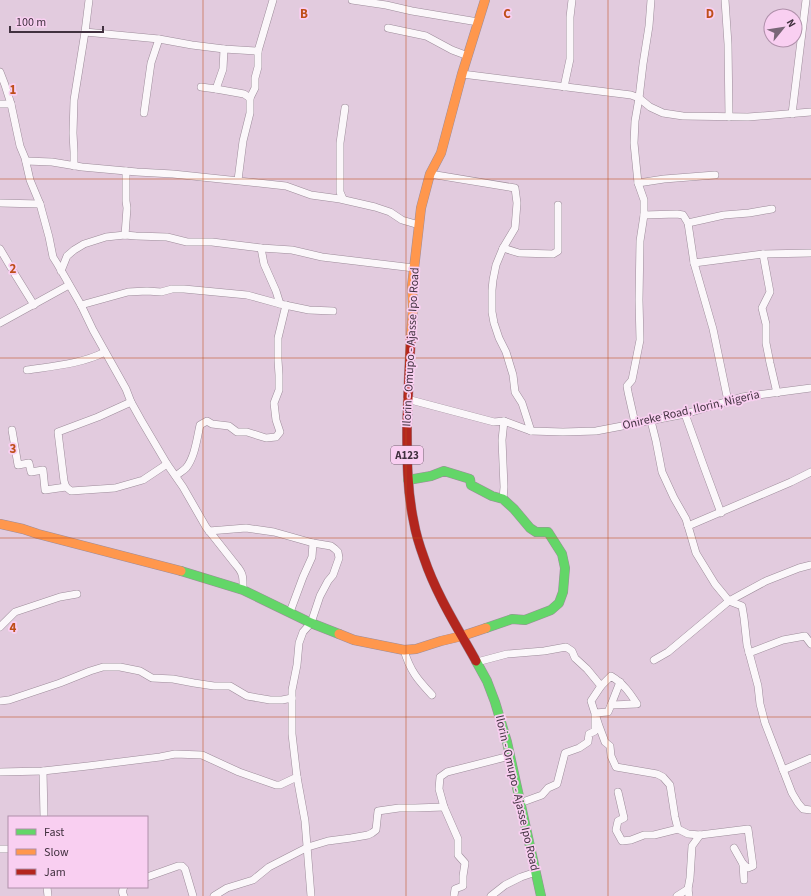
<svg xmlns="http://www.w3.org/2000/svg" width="811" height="896" font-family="'Source Sans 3',sans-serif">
<rect width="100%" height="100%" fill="#e2cbde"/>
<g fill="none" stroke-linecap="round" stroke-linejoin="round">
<defs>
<g id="street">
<path d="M352,0l34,5 26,6 66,11"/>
<path d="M725,0l3,44 1,73"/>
<path d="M388,28l38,8 26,14 16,6"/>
<path d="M85,32l74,7 33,6 32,4 34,2"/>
<path d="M224,49l-1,20 -7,20 28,5 6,4"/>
<path d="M0,72l5,13 6,19 9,42 5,12 5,22 10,24 9,33 4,20 5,8 23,40 12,25 33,59 5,13 10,18 26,44 16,23 23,40 30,38c8,9 7,13 7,25"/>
<path d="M462,74l169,21 8,3 11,9 13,6 20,3 65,1 63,-5"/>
<path d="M201,87l15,2"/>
<path d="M564,87l6,-28v-42l2,-17"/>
<path d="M0,104h11"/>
<path d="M144,113l7,-50 8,-24"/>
<path d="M792,114l14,-114"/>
<path d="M26,161l26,1 30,5 55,5 36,2 113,12 25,9 29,4 35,8 15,5 12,8 17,5"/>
<path d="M74,166v-14l-1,-19 1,-33 11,-68 4,-32"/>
<path d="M430,174l85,14 2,15 -2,25 -12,20 -7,17 -3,15 -1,10v22l2,11 5,15 7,14 7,23 2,17 7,11 9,28"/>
<path d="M238,180l5,-39 7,-28v-15l5,-10v-10l3,-11v-16l15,-51"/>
<path d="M638,183l26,-4 51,-4"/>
<path d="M343,199l-3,-7v-49l5,-35"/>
<path d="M0,203l40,1"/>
<path d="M644,215l33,-1 6,1 5,8 6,40 19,66 15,72"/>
<path d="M688,223l36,-8 25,-2 23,-4"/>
<path d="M125,235l2,-27 -1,-7v-30"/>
<path d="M261,248l3,16 12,27 4,13"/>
<path d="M503,248l16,5 34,1 5,-3v-46"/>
<path d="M0,249l16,27 18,29"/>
<path d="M763,254l7,38 -8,16 4,16v19l4,20 7,30"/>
<path d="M694,263l69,-9 48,-1"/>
<path d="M61,271l6,-15 7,-6 10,-6 22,-7 19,-2 11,1 31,1 20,5h25l49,6 31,2 30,7 92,11"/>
<path d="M81,305l47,-13 19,-1 14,1 11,-3h12l63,6 33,9 29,6 24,1"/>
<path d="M0,323l69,-38"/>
<path d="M27,370c27,-4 54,-6 78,-18"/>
<path d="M407,399l87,23 10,-1 27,10 32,1 33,-1 89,-17 57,-17 69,-9"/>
<path d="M131,402l-33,15 -40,15 6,49 2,6 5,4 44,-3 28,-8 24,-16"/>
<path d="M685,414l19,53 17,46"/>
<path d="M651,421l5,20 6,31 12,26 12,21 10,34 19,31 14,17 13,5 2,12 3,27 11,41 2,18 5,19 27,70 6,10 5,6 8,1"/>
<path d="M635,423l-7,-31 -1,-6 5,-6 8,-40 -1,-40 1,-59 4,-26v-15l-6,-17 -4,-40 1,-22 4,-23 4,-34 6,-38 2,-26"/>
<path d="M12,430l6,35 11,-2 2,9 12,-2 2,20 21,-3"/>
<path d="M176,476c3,-3 7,-5 10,-8 9,-11 11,-30 14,-43l7,-4 5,3 17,2 8,6h10l19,6 10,-1 4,-5 -4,-12 -2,-17 5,-13v-15l-1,-15v-22l8,-33"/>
<path d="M503,499l1,-12 -2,-47 2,-19"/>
<path d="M688,526l103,-44 20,-10"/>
<path d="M209,531l37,-3 28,4 39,11 -1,14 -9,20 -13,35"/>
<path d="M0,627l15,-15 45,-15 17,-3"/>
<path d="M404,650c6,21 14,30 28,45"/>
<path d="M749,653l34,-13 22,-4 6,8"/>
<path d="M654,660l14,-8 61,-51 37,-20 33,-13 12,-3"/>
<path d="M477,662l30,-8 37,-3 22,-4 6,4 3,7 12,11 14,17"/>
<path d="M0,701l9,-1 51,-17 30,-12 13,-4h17l20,4 12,7 21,1 21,4 20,3h16l17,10 23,4h12l10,-2"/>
<path d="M611,705l9,-23"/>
<path d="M783,770l28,-12"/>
<path d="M43,771l1,46"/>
<path d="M0,772l43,-1 45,-5 72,-9 15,-3 27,1 37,17 37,13h4l17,-8"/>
<path d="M618,792l6,26 -6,3 -2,9 6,11 9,-1 13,-5h10l24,-6"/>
<path d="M520,803l22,-8 6,-7 9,-4 8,-31 14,-5 9,-6 1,-8 6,-3v-18l13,-1 3,-7 26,-1c-7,-11 -14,-21 -26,-28l-10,10 -10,15 8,25 6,16 5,4 1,10 5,11 41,7 6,3 7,8 5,32 3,12 10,5 12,1 48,-6 5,37 -5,2 -5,-4 -9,-16"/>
<path d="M0,849h9"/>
<path d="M743,864l1,16"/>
<path d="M147,877l31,-11h4l3,3 8,27"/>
<path d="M47,887l1,9"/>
<path d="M124,887c-2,3 -2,6 0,9"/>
<path d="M214,896l13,-8 26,-8 16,-13 39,-20 20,-6 23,-3 17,-3 4,-2 4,-3 2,-19 21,-3h16l29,-1"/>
<path d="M311,896l-6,-75 -8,-44 -5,-43v-44l5,-25 2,-22 4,-11 8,-9 9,-27 8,-15 5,-6 6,-17 -1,-6 -3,-3 -4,-3 -18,-3"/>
<path d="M454,896l1,-7 8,-3v-10l2,-13 -7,-8v-16l-14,-32 -5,-18 1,-12 7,-5 63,-16"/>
<path d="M491,896l14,-11 16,-8 15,-5"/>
<path d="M677,896l11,-7"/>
<path d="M689,896l-1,-7 2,-11 2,-32 8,-11"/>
</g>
<g id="fast">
<path d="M408,480l23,-4 13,-5 26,8 1,6 21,11 11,3 11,10 16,19 6,4h12l14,22 3,14 -2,24 -4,11 -8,7 -26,10 -13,-1 -26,9"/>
<path d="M181,571l62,19 68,33 28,11"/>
<path d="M476,661l11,20 8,21 12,40 34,154"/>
</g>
<g id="slow">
<path d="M411,338l2,-31 -1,-21 9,-78 9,-34 11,-21 21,-79 23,-74"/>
<path d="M0,524l23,5 15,5 143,37"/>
<path d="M339,634l15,6 50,10 12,-1 25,-8 21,-5 24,-8"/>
</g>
<path id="jam" d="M411,338c-2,30 -3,59 -4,88 0,33 0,65 7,97 2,12 6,24 10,35 12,36 33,69 52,103"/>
</defs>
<!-- street casing -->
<use href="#street" stroke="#9d8c9a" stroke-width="8"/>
<!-- fast casing -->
<use href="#fast" stroke="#9d8c9a" stroke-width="10"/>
<!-- slow casing -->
<use href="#slow" stroke="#9d8c9a" stroke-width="10"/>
<!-- jam casing -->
<use href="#jam" stroke="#9d8c9a" stroke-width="10"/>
<!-- street -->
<use href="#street" stroke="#fbf7fa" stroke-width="7"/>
<!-- fast -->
<use href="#fast" stroke="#63d668" stroke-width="9"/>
<!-- slow -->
<use href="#slow" stroke="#ff974d" stroke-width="9"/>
<!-- jam -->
<use href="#jam" stroke="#b3261e" stroke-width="9"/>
</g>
<!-- grid -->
<path fill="none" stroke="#be4f19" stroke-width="1" stroke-opacity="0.55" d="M203,0v896M406,0v896M608,0v896M0,179h811M0,358h811M0,538h811M0,717h811"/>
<g text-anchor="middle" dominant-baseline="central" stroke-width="3.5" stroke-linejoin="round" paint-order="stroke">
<!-- shield labels -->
<rect fill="#f9cff1" stroke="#786074" stroke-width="1" x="391" y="446" width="32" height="18" rx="3"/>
<g font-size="11" font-weight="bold" fill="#41313f">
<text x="407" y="455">A123</text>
</g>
<!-- street labels -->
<g font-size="12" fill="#41313f" stroke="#f9cff1">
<text transform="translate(411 347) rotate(-87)">Ilorin - Omupo - Ajasse Ipo Road</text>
<text transform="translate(691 410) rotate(-13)">Onireke Road, Ilorin, Nigeria</text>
<text transform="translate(517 793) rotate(77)">Ilorin - Omupo - Ajasse Ipo Road</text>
</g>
</g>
<g font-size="13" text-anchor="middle" font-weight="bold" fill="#be4f19" stroke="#f9cff1" stroke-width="3.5" stroke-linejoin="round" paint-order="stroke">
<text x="304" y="18">B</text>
<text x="507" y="18">C</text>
<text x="710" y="18">D</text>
<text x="13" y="94">1</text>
<text x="13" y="273">2</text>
<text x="13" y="453">3</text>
<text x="13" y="632">4</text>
</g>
<!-- legend -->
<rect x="8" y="816" width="140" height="72" fill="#f9cff1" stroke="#af90aa"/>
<rect x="16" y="829" width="20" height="6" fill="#63d668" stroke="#af90aa"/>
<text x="44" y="836" font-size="12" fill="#41313f">Fast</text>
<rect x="16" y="849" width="20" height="6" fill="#ff974d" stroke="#af90aa"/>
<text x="44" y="856" font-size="12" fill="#41313f">Slow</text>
<rect x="16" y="869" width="20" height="6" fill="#b3261e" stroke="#af90aa"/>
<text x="44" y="876" font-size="12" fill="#41313f">Jam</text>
<!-- north arrow -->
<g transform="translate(783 28) rotate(60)"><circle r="19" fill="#f9cff1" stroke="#af90aa"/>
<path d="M0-3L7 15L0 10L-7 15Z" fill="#796777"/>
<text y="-6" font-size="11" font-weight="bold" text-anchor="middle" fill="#41313f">N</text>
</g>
<!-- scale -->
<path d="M10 26v6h93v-6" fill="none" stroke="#41313f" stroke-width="2"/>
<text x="16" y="26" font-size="12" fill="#41313f" stroke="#f9cff1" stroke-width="3" paint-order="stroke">100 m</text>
</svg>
